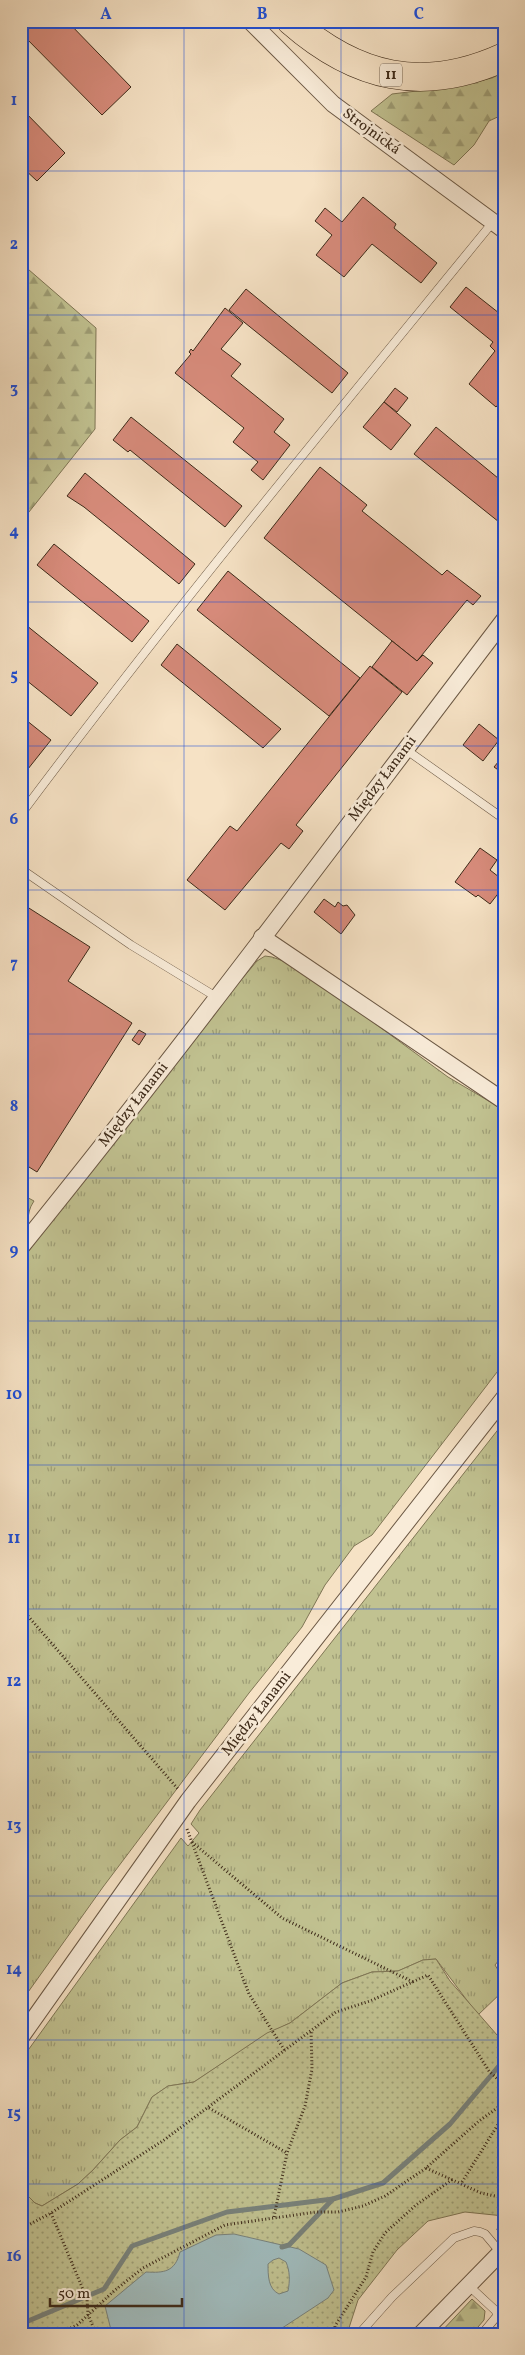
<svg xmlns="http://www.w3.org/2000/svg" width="525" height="2355" font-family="Vollkorn,serif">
<defs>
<pattern id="grass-tufts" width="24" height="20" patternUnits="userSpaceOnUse" patternTransform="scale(1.25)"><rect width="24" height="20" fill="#c1c291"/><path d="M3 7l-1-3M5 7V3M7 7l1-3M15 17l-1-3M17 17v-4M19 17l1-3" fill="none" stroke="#9e9e76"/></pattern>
<pattern id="forest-firs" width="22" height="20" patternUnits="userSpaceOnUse" patternTransform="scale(1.25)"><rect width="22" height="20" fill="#c1c291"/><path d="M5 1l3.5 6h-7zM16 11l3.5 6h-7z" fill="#9e9e76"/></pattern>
<pattern id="park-dots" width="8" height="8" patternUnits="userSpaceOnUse" patternTransform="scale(1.25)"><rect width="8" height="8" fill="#c1c291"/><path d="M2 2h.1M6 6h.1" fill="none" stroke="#9e9e76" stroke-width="1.8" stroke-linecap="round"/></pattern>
</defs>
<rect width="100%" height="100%" fill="#f6e2c5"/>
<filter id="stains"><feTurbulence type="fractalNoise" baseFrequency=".004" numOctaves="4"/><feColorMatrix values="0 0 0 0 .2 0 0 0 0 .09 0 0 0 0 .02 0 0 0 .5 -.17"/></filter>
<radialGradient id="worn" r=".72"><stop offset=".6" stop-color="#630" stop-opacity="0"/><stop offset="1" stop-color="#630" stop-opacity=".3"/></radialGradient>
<!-- grass -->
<g fill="url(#grass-tufts)" stroke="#7f7655">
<path d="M265,956l7,1 23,8 153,112 56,33v253l-132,172 -18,11 -29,39 -23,42 -53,66 -146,194 -82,115v-744l195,-248 41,-49z"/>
<path d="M21,1194l13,7c-10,14 -2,25 -13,37z"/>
<path d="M504,1422v532l-9,11 9,15v10l-26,25 -42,-56 -13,1 -25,11 -26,1 -30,11 -52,40 -23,11 -73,48 -26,4 -16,11 -15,30 -17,13 -27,30 -15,14 -36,22 -7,-3 -6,-6 -8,5v-142l160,-222 7,8 11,-13 -8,-9 9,-14z"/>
</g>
<!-- forest -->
<g fill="url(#forest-firs)" stroke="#7f7655">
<path d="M504,72v42l-15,7 -15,24 -20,20 -83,-54 21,-17 58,-7 42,-9z"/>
<path d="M21,263l75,65 -1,101 -74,93z"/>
<path d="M472,2299l13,12 -1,9 -12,14h-33z"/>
</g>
<!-- park -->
<path fill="url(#park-dots)" stroke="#7f7655" d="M436,1959l14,22 54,62v173l-39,-4 -37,9 -31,29 -39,50 -11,34h-326v-132l8,-5 6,6 7,3 36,-22 15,-14 27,-30 17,-13 15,-30 16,-11 26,-4 73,-49 23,-10 52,-40 30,-11 26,-1 25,-11z"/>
<!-- water -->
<path fill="#a0bcbe" stroke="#78827c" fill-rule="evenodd" d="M234,2234l65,15 27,16 8,25 -6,8 -55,36h-161l-7,-28 41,-34c18,1 29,0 34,-20l36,-17zM279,2258l7,4c4,9 4,19 2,29l-9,3c-11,-5 -11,-19 -11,-30l5,-4z"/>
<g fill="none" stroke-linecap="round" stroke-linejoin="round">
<!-- stream -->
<g stroke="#78827c" stroke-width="5">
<path d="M282,2247l7,-2 44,-46 50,-16 67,-59 54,-64"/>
<path d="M21,2324l83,-35 28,-43 95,-34 106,-13"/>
</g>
</g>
<!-- building -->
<g fill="#d78b7b" stroke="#3d2a19">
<path d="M21,21h46l64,66 -29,28 -81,-82z"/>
<path d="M21,108l44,45 -28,28 -16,-15z"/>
<path d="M363,197l33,27 -2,4 43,35 -16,20 -49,-39 -28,33 -28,-22 16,-20 -17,-14 10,-13 17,14z"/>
<path d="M466,287l38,30v81l-8,9 -27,-23 26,-33 -5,-5 3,-4 -43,-35z"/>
<path d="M246,289l102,84 -16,20 -103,-83z"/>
<path d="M225,308l18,15 -22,26 20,15 -10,12 53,43 -10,13 16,13 -27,35 -12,-10 7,-8 -25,-20 11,-14 -69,-55 16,-19 -2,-2 2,-3 2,2z"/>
<path d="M395,388l13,10 -11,14 -13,-10z"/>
<path d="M384,402l27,23 -20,25 -28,-23z"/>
<path d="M131,417l111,89 -17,21 -95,-77 -2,2 -15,-12z"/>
<path d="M436,427l68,56v43l-90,-72z"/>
<path d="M320,467l47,38 -5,6 80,64 5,-5 34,26 -8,9 -6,-5 -50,61 -153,-123z"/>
<path d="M85,473l110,91 -16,20 -95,-77 -17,-11z"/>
<path d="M54,544l95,77 -17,21 -95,-77z"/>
<path d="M228,571l132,107 -31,38 -132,-106z"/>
<path d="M21,621l77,62 -27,33 -50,-40z"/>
<path d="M392,641l25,20 6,-6 10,8 -26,32 -35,-28z"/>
<path d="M177,644l104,85 -18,19 -102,-83z"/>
<path d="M370,666l32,26 -106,133 7,6 -14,18 -8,-6 -56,67 -38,-30 43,-54 7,5z"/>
<path d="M21,716l30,24 -27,34 -3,-3z"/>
<path d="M479,724l20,16 -16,21 -20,-16z"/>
<path d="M504,755v19l-10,-7z"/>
<path d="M480,848l17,12 -7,10 14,11v5l-14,18 -12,-9 -2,2 -21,-15z"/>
<path d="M324,899l11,8 3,-5 5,4 4,-1 8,10 -14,19 -27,-22z"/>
<path d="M21,903l69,44 -22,34 64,42 -95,149 -16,-10z"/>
<path d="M139,1030l7,4 -7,11 -7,-5z"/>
</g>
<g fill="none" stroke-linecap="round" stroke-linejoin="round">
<defs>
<g id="lane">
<path d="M405,749l99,70"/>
<path d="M21,814c151,-202 312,-396 472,-592"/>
<path d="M21,869l110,76 87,53"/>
<path d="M469,2286l27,25 1,5 -15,18"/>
<path d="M359,2334l33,-37 62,-59 20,-7 6,1 5,2 16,19"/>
</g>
<g id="street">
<path d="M250,21l83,83 171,126"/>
<path d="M262,937l242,164"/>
<path d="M21,1247c166,-205 323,-417 483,-627"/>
<path d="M21,2037l167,-236 316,-403"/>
<path d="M421,2334l83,-85"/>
</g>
<path id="highway" d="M291,21c65,57 132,73 213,36"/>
</defs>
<!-- lane casing -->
<use href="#lane" stroke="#6b5844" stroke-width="9"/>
<!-- street casing -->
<use href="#street" stroke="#6b5844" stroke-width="18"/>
<!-- highway casing -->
<use href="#highway" stroke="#3d2a19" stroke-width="29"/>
<!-- path -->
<g stroke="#3d2a19" stroke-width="3" stroke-dasharray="1 2.5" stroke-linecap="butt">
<path d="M21,1608l157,181"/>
<path d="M187,1829l62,165 36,57"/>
<path d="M192,1842l90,76 131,64"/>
<path d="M209,2108l78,45"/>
<path d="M426,2168l55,25 23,5"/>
<path d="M462,2182l42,-67"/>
<path d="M51,2213l36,86 1,15 8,20"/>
<path d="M274,2217l13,-64 18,-47 7,-37 -1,-39"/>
<path d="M21,2229l30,-16 113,-73 172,-128 34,-11 58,-26 61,96 15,14"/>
<path d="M498,2230l4,-32"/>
<path d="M58,2334l19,-9 37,-34 29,-23 82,-43 91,-13h22l25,-6 22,-10 41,-28 53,-47 25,-18"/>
<path d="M334,2334l1,-8 31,-49 7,-25 12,-19 31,-28 37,-26"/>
</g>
<!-- lane -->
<use href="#lane" stroke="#f9ecd9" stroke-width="8"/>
<!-- street -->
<use href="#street" stroke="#f9ecd9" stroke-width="16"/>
<!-- highway -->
<use href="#highway" stroke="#f6e2c5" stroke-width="28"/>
</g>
<!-- grid -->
<path fill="none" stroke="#1d4ed8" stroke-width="1" stroke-opacity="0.55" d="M184,21v2313M341,21v2313M21,171h483M21,315h483M21,459h483M21,602h483M21,746h483M21,890h483M21,1034h483M21,1178h483M21,1321h483M21,1465h483M21,1609h483M21,1752h483M21,1896h483M21,2040h483M21,2184h483"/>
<g text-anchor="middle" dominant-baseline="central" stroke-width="5" stroke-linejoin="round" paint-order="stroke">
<!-- shield labels -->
<rect fill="#f9ecd9" stroke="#756453" stroke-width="1" x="380" y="63.5" width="22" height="23" rx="4"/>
<g font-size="14" font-weight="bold" fill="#3d2a19">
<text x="391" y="75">11</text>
</g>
<!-- street labels -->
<g font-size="15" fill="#3d2a19" stroke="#f9ecd9">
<text transform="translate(371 132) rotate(36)">Strojnická</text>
<text transform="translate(383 779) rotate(-53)">Między Łanami</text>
<text transform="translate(134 1105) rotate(-52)">Między Łanami</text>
<text transform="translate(257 1714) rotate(-52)">Między Łanami</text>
</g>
</g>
<!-- margin -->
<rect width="525" height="2355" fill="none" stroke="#f6e2c5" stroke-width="55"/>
<!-- scale -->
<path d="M50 2298v8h132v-8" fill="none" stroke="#3d2a19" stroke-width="2.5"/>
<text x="58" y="2298" font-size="15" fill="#3d2a19" stroke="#f9ecd9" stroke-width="4" paint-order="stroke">50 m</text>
<rect x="28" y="28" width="470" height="2300" fill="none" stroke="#1d4ed8" stroke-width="2"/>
<g font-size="16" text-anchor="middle" font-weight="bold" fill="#1d4ed8">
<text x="106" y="19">A</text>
<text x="262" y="19">B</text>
<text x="419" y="19">C</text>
<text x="14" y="105">1</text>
<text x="14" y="249">2</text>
<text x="14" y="393">3</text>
<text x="14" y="536">4</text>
<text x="14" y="680">5</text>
<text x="14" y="824">6</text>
<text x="14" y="968">7</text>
<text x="14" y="1111">8</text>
<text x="14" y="1255">9</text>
<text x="14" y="1399">10</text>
<text x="14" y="1543">11</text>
<text x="14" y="1686">12</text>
<text x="14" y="1830">13</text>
<text x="14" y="1974">14</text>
<text x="14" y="2118">15</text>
<text x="14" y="2261">16</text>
</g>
<rect width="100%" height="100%" filter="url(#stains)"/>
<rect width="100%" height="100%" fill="url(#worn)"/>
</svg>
